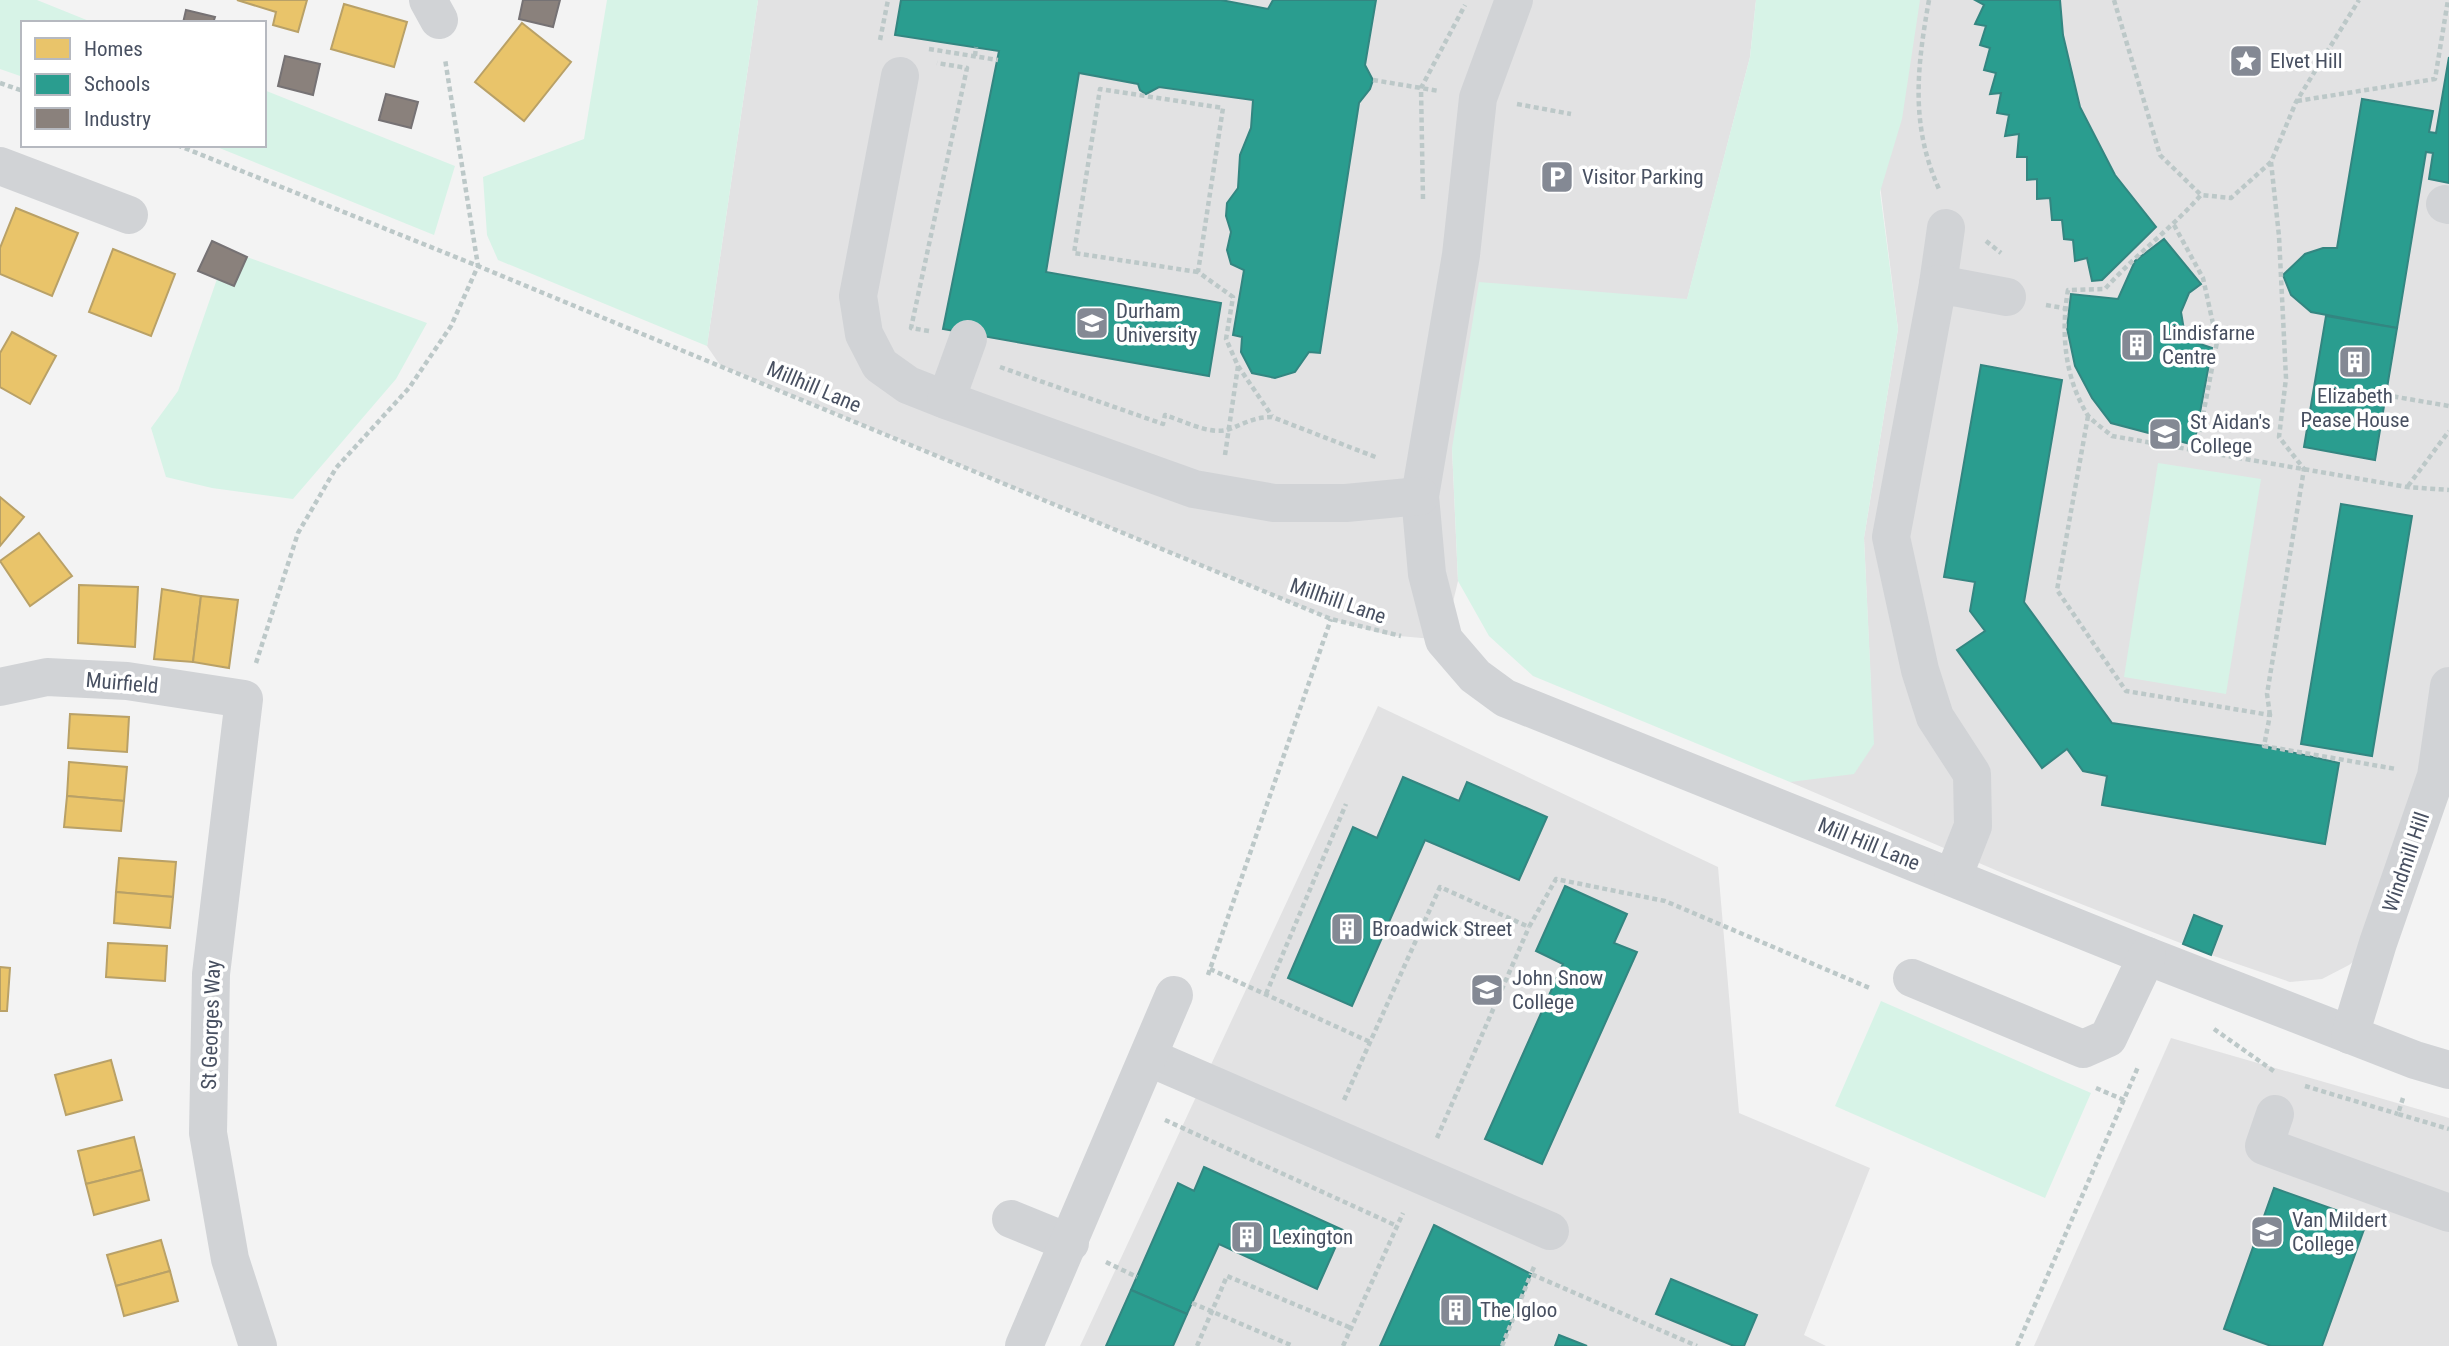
<svg xmlns="http://www.w3.org/2000/svg" width="2449" height="1346" font-family="'Roboto Condensed',sans-serif">
<rect width="100%" height="100%" fill="#f3f3f3"/>
<!-- education -->
<g fill="#e2e2e3">
<path d="M758,0h998l-6,57 -63,243 -235,148 6,133 -14,59 -56,-5 -57,-16 -611,-254 -13,-19z"/>
<path d="M1857,0h592v693l-71,250 -29,22 -27,14 -32,3 -79,-27 -204,-80 -217,-93 81,-93 -7,-151 34,-209z"/>
<path d="M1378,706l340,161 21,246 131,55 -66,167 22,11h-746z"/>
<path d="M2171,1038l278,80v228h-415z"/>
</g>
<!-- green -->
<g fill="#d7f3e7">
<path d="M0,0h37l57,23h-71v54l-23,-8z"/>
<path d="M607,0h151l-51,346 -209,-86 -11,-25 -4,-58 101,-38z"/>
<path d="M1756,0h164l-18,119 -22,73 18,137 -34,209 10,206 -20,30 -64,8 -257,-106 -44,-40 -31,-55 -6,-133 27,-166 208,17 63,-242z"/>
<path d="M264,90l191,76 -21,69 -222,-90h52z"/>
<path d="M247,257l180,66 -31,56 -103,120 -81,-11 -46,-11 -15,-49 27,-37 39,-112 17,7z"/>
<path d="M2158,463l103,16 -35,215 -102,-17z"/>
<path d="M1881,1001l210,92 -46,105 -210,-92z"/>
</g>
<!-- homes -->
<g fill="#e9c46a" stroke="#b9a167" stroke-width="2">
<path d="M237,0h70l-9,32 -25,-7 3,-13z"/>
<path d="M344,4l63,18 -13,45 -63,-18z"/>
<path d="M522,23l49,39 -47,59 -49,-39z"/>
<path d="M16,208l62,25 -26,63 -52,-22v-26z"/>
<path d="M113,249l62,25 -24,62 -62,-24z"/>
<path d="M12,332l44,24 -26,48 -30,-17v-34z"/>
<path d="M0,497l24,20 -24,29z"/>
<path d="M39,533l33,43 -42,30 -30,-45z"/>
<path d="M79,585l59,2 -3,60 -57,-4z"/>
<path d="M162,589l39,7 -8,66 -39,-3z"/>
<path d="M201,596l37,4 -9,68 -36,-6z"/>
<path d="M70,714l59,3 -2,35 -59,-4z"/>
<path d="M69,762l58,5 -3,34 -57,-5z"/>
<path d="M67,796l57,5 -3,30 -57,-4z"/>
<path d="M119,858l57,4 -3,35 -57,-5z"/>
<path d="M116,892l57,5 -3,31 -56,-5z"/>
<path d="M108,943l59,3 -2,35 -59,-4z"/>
<path d="M0,967l10,1 -3,43h-7z"/>
<path d="M111,1060l11,40 -56,15 -11,-40z"/>
<path d="M134,1137l8,33 -56,14 -8,-33z"/>
<path d="M142,1170l7,30 -55,15 -8,-31z"/>
<path d="M161,1240l9,31 -54,15 -9,-31z"/>
<path d="M170,1271l8,30 -54,15 -8,-30z"/>
</g>
<!-- schools -->
<g fill="#2a9d8f" stroke="#338681" stroke-width="2">
<path d="M901,0h320l47,9 5,-9h103l-11,65 8,15 -3,9 -11,14 -39,250 -11,-1 -14,20 -20,6 -23,-5 -11,-21 1,-15 -9,-2 11,-65 -13,-6 -4,-14 4,-18 -5,-16 1,-13 11,-15 2,-33 11,-27 2,-28 -94,-13 -13,7 -6,-4 -2,-6 -59,-11 -33,199 175,31 -12,73 -266,-47 56,-278 -104,-16z"/>
<path d="M1975,0h85l3,35 17,72 35,68 41,52 -54,53 -10,1 -5,-23 -12,3 -2,-21 -9,-1 -2,-19h-10l-2,-22 -13,1v-20l-10,1v-23h-10l2,-23 -14,2 4,-21 -12,-2 4,-20 -11,1 6,-21 -12,-3 6,-22 -10,-3 6,-19 -11,-2 9,-19z"/>
<path d="M2449,57v126l-20,-4 4,-26 -7,-1 -29,176 -86,-16 -20,-17 -8,-20 22,-21 18,-6h14l25,-149 71,12 -4,21 7,1z"/>
<path d="M2164,239l37,45 -12,9 -8,19 3,18 10,12 18,6 -18,97 -83,-22 -19,-25 -17,-32 -8,-38 4,-34 47,5 17,-38z"/>
<path d="M2326,316l71,12 -22,132 -71,-13z"/>
<path d="M1981,365l81,15 -38,222 88,121 152,23 75,17 -14,81 -223,-39 5,-29 -24,-5 -16,-22 -25,19 -85,-118 28,-19 -15,-20 5,-29 -31,-5z"/>
<path d="M2341,504l71,12 -40,240 -71,-12z"/>
<path d="M1403,777l56,24 8,-19 80,35 -28,63 -94,-40 -73,166 -64,-28 65,-151 24,11z"/>
<path d="M1565,886l62,28 -13,29 23,9 -95,212 -57,-25 78,-175 -27,-13z"/>
<path d="M2194,915l28,11 -11,29 -28,-11z"/>
<path d="M1204,1167l139,63 -26,59 -98,-45 -32,70 -56,-24 47,-107 16,8z"/>
<path d="M2274,1188l93,33 -45,125h-51l-47,-17z"/>
<path d="M1434,1225l97,49 -30,72h-121z"/>
<path d="M1671,1279l86,36 -13,31h-10l-78,-32z"/>
<path d="M1131,1290l56,24 -14,32h-67z"/>
<path d="M1559,1335l28,11h-32z"/>
</g>
<!-- industry -->
<g fill="#8a817c" stroke="#767274" stroke-width="2">
<path d="M523,0h37l-7,27 -34,-8z"/>
<path d="M186,10l29,7 -2,6h-30z"/>
<path d="M285,56l35,8 -7,31 -35,-9z"/>
<path d="M386,94l32,8 -7,26 -32,-8z"/>
<path d="M212,241l35,16 -13,29 -36,-15z"/>
</g>
<g fill="none" stroke-linecap="round" stroke-linejoin="round">
<!-- path -->
<g stroke="#bcc8c8" stroke-width="4.5" stroke-dasharray="5 3.5" stroke-linecap="butt">
<path d="M1929,0c-12,67 -19,125 10,189"/>
<path d="M2114,0l46,155 41,40"/>
<path d="M880,40l8,-40"/>
<path d="M929,49l69,11"/>
<path d="M975,56l1,-9"/>
<path d="M1373,80l66,11"/>
<path d="M0,83l23,8"/>
<path d="M2297,101l138,-22 13,-79"/>
<path d="M1517,104l54,10"/>
<path d="M177,145l301,121 853,353 70,17"/>
<path d="M2271,162l-40,36 -30,-3c-30,34 -66,60 -96,94l-37,1c-7,41 -4,86 19,124 6,8 17,15 25,22l295,51 42,3"/>
<path d="M1423,199l-2,-111 44,-83"/>
<path d="M2174,225l29,53 14,64 -21,110"/>
<path d="M1986,241l15,12"/>
<path d="M1198,272l-124,-19 26,-164 123,19 -25,164 35,25 -7,42 12,27 -13,89"/>
<path d="M2046,305l23,4"/>
<path d="M929,331l-18,-3 56,-260 -30,-5"/>
<path d="M1238,366l34,50"/>
<path d="M1000,367l163,57 2,-9c19,6 46,21 65,14 15,-6 25,-12 42,-12l106,41"/>
<path d="M2385,395l64,11"/>
<path d="M2088,416l-31,174 69,101 144,24 -6,31 132,23"/>
<path d="M2408,486l41,-55"/>
<path d="M256,663l42,-130 38,-65 73,-80 42,-62 27,-60 -33,-207"/>
<path d="M2270,715l-3,-21 37,-225 -25,-32 7,-59 -7,-142 -8,-74 25,-60 63,-102"/>
<path d="M1210,969l160,73"/>
<path d="M1208,975l123,-356"/>
<path d="M1266,994l80,-190"/>
<path d="M2214,1029l61,43"/>
<path d="M2305,1086l93,28"/>
<path d="M2096,1088l28,12"/>
<path d="M2403,1098l-5,16 51,15"/>
<path d="M1344,1100l96,-213 89,40 27,-48 109,22 207,88"/>
<path d="M1165,1120l232,106"/>
<path d="M1437,1138l92,-211"/>
<path d="M1106,1262l31,15"/>
<path d="M1534,1267l-3,7 166,72"/>
<path d="M1192,1303l101,43"/>
<path d="M1197,1346l30,-70 124,52"/>
<path d="M1343,1346l60,-133"/>
<path d="M1502,1346l29,-72"/>
<path d="M2017,1346l121,-279"/>
</g>
<!-- minor -->
<g stroke="#d1d3d6" stroke-width="38">
<path d="M428,0l11,20"/>
<path d="M1514,0l-36,98 -17,157 -41,241 7,78 17,66 31,36 30,22 642,258 268,104 34,10"/>
<path d="M900,76l-42,220 6,38 16,31 28,20 38,15 248,89 80,14h72l74,-7"/>
<path d="M0,166l129,49"/>
<path d="M2445,204l4,1"/>
<path d="M1938,284l8,-56"/>
<path d="M946,400l22,-61"/>
<path d="M0,687l47,-10 80,4 117,18 -33,275 -3,159 22,126 28,87"/>
<path d="M1953,877l20,-51 -1,-52 -37,-57 -15,-47 -29,-133 47,-253 69,13"/>
<path d="M1912,978l171,71 25,-11 39,-82"/>
<path d="M2350,1035l28,-92 58,-167 13,-90"/>
<path d="M1148,1057l402,174"/>
<path d="M2275,1114l-11,32 185,67"/>
<path d="M1011,1219l59,24"/>
<path d="M1024,1346l150,-351"/>
</g>
</g>
<!-- icons -->
<defs>
<symbol id="sight-square" viewBox="-11 -11 22 22"><rect x="-9" y="-9" width="18" height="18" rx="4" fill="#848994" stroke="#fff"/><path d="M0-6L1.8-2.2L6-1.7L2.9 1.2L3.7 5.4L0 3.3L-3.7 5.4L-2.9 1.2L-6-1.7L-1.8-2.2Z" fill="#fff"/></symbol>
<symbol id="parking-square" viewBox="-11 -11 22 22"><rect x="-9" y="-9" width="18" height="18" rx="4" fill="#848994" stroke="#fff"/><path d="M-3.5-5.5H1a3.5 3.5 0 0 1 0 7H-1V5.5H-3.5ZM-1-3.4V-.6H.8a1.4 1.4 0 0 0 0-2.8Z" fill="#fff"/></symbol>
<symbol id="university-square" viewBox="-11 -11 22 22"><rect x="-9" y="-9" width="18" height="18" rx="4" fill="#848994" stroke="#fff"/><path d="M0-5L7-2L0 1L-7-2ZM-4 1L0 2.5L4 1V4Q0 6-4 4Z" fill="#fff"/></symbol>
<symbol id="building-square" viewBox="-11 -11 22 22"><rect x="-9" y="-9" width="18" height="18" rx="4" fill="#848994" stroke="#fff"/><path d="M-4-6H4V6H1V3H-1V6H-4ZM-2.5-4.3h1.7v1.8h-1.7ZM.8-4.3h1.7v1.8H.8ZM-2.5-1h1.7V.8h-1.7ZM.8-1h1.7V.8H.8Z" fill="#fff"/></symbol>
</defs>
<g fill-rule="evenodd">
<use href="#sight-square" x="2227" y="42" width="38" height="38"/>
<use href="#parking-square" x="1538" y="158" width="38" height="38"/>
<use href="#university-square" x="1073" y="304" width="38" height="38"/>
<use href="#building-square" x="2118" y="326" width="38" height="38"/>
<use href="#building-square" x="2336" y="343" width="38" height="38"/>
<use href="#university-square" x="2146" y="415" width="38" height="38"/>
<use href="#building-square" x="1328" y="910" width="38" height="38"/>
<use href="#university-square" x="1468" y="971" width="38" height="38"/>
<use href="#university-square" x="2248" y="1213" width="38" height="38"/>
<use href="#building-square" x="1228" y="1218" width="38" height="38"/>
<use href="#building-square" x="1437" y="1291" width="38" height="38"/>
</g>
<g text-anchor="middle" dominant-baseline="central" stroke-width="7" stroke-linejoin="round" paint-order="stroke">
<!-- poi labels -->
<g font-size="21" fill="#485061" stroke="#fff" text-anchor="start">
<text x="2270" y="61">Elvet Hill</text>
<text x="1582" y="177">Visitor Parking</text>
<text x="1116" y="311">Durham<tspan x="1116" dy="24">University</tspan></text>
<text x="2162" y="333">Lindisfarne<tspan x="2162" dy="24">Centre</tspan></text>
<text x="2355" y="396" text-anchor="middle">Elizabeth<tspan x="2355" dy="24">Pease House</tspan></text>
<text x="2190" y="422">St Aidan's<tspan x="2190" dy="24">College</tspan></text>
<text x="1372" y="929">Broadwick Street</text>
<text x="1512" y="978">John Snow<tspan x="1512" dy="24">College</tspan></text>
<text x="2292" y="1220">Van Mildert<tspan x="2292" dy="24">College</tspan></text>
<text x="1272" y="1237">Lexington</text>
<text x="1480" y="1310">The Igloo</text>
</g>
<!-- street labels -->
<g font-size="21" fill="#485061" stroke="#fff">
<text transform="translate(814 387) rotate(23)">Millhill Lane</text>
<text transform="translate(1338 601) rotate(19)">Millhill Lane</text>
<text transform="translate(122 683) rotate(5)">Muirfield</text>
<text transform="translate(1869 844) rotate(22)">Mill Hill Lane</text>
<text transform="translate(2406 862) rotate(-71)">Windmill Hill</text>
<text transform="translate(211 1025) rotate(-88)">St Georges Way</text>
</g>
</g>
<!-- legend -->
<rect x="21" y="21" width="245" height="126" fill="#ffffff" stroke="#b6b9c0" stroke-width="2"/>
<rect x="35" y="38" width="35" height="21" fill="#e9c46a" stroke="#b6b9c0" stroke-width="2"/>
<text x="84" y="56" font-size="21" fill="#485061">Homes</text>
<rect x="35" y="74" width="35" height="21" fill="#2a9d8f" stroke="#b6b9c0" stroke-width="2"/>
<text x="84" y="91" font-size="21" fill="#485061">Schools</text>
<rect x="35" y="108" width="35" height="21" fill="#8a817c" stroke="#b6b9c0" stroke-width="2"/>
<text x="84" y="126" font-size="21" fill="#485061">Industry</text>
</svg>
